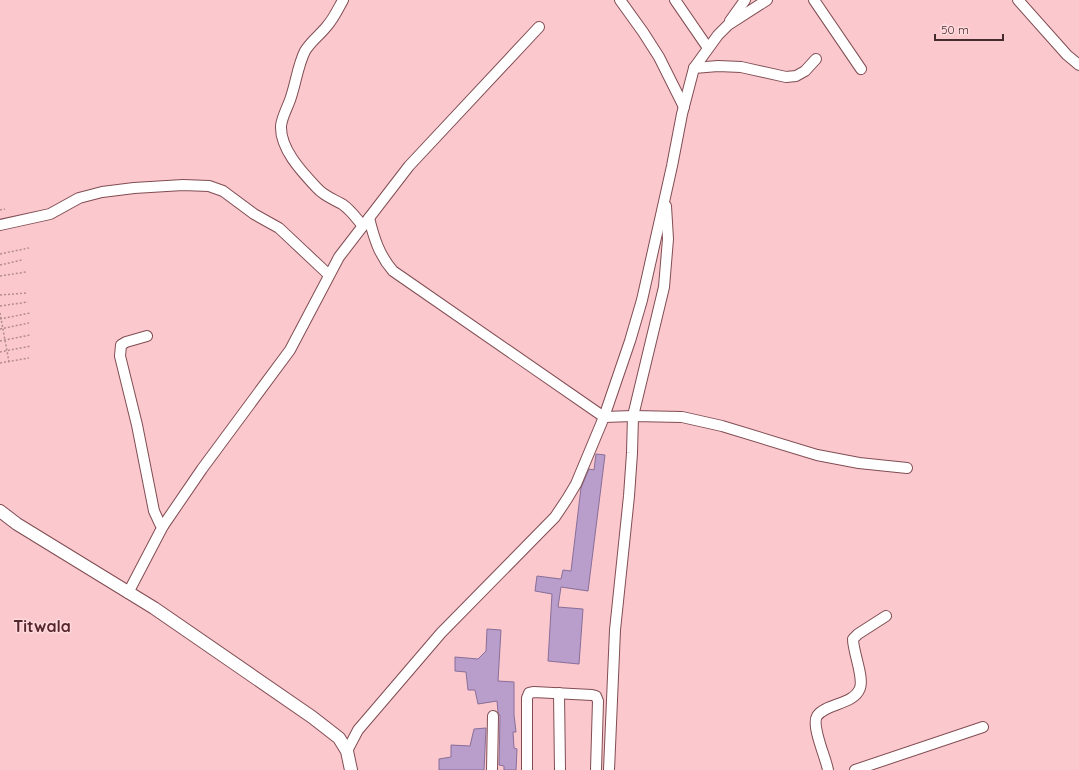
<svg xmlns="http://www.w3.org/2000/svg" width="1079" height="770" font-family="Quicksand,sans-serif">
<rect width="100%" height="100%" fill="#fac8cd"/>
<!-- building -->
<g fill="#b99dcb" stroke="#886e99">
<path d="M596,454l9,1 -17,136 -27,-4 -3,20 25,2 -4,55 -31,-3 4,-67 -17,-3 2,-15 24,3 2,-9 8,1 10,-83 8,-19 5,1z"/>
<path d="M487,629l14,1 -3,51 16,1v33l2,17h-3l1,16 3,1 -1,21h-12v-4l-5,-1 1,-49 -2,-4 -1,-11 -19,3 -3,-14h-7l-2,-18 -11,-1v-14l23,2 8,-8z"/>
<path d="M486,728l-2,42h-45v-11l12,-2v-12l19,1 4,-17z"/>
</g>
<g fill="none" stroke-linecap="round" stroke-linejoin="round">
<defs>
<g id="minor">
<path d="M343,0c-5,9 -9,18 -16,26 -7,9 -16,15 -22,25 -7,14 -9,31 -14,46 -3,10 -9,19 -10,29 -1,23 21,46 36,62 7,8 16,11 25,16 9,6 14,14 21,22"/>
<path d="M620,0l23,32 16,25 25,50"/>
<path d="M675,0l33,48"/>
<path d="M814,0l47,69"/>
<path d="M1018,0l49,55 12,10"/>
<path d="M730,21l15,-21"/>
<path d="M694,68l24,-2 23,1 45,10 10,-1 9,-5 11,-12"/>
<path d="M369,218c5,20 10,37 24,53l211,146 29,-1 49,1 40,9 95,29 42,8 48,5"/>
<path d="M0,225l50,-11 29,-16 23,-6 32,-4 49,-3 26,1 14,5 31,23 25,14 50,47"/>
<path d="M147,336l-21,6 -5,3 -1,11 17,69 17,86 6,13 3,2"/>
<path d="M128,593l35,-67 39,-57 88,-119 49,-93 70,-91 130,-139"/>
<path d="M559,693l1,77"/>
<path d="M347,751l11,-21 83,-97 114,-116 12,-18 9,-15 28,-67 26,-76 12,-41 30,-134 10,-52 12,-46 24,-33 10,-10 39,-25"/>
<path d="M492,770l1,-54"/>
<path d="M527,770v-72l2,-5 5,-1 58,3 4,1 2,5 -2,69"/>
<path d="M609,770l6,-140 14,-134 3,-43 1,-37 31,-129 4,-48 -2,-33"/>
<path d="M828,770c-2,-12 -17,-44 -11,-54 9,-13 37,-11 43,-28 4,-11 -7,-36 -7,-49l5,-5 28,-18"/>
<path d="M855,770l128,-43"/>
</g>
<path id="major" d="M0,511l17,13 137,84 158,109 27,21 8,13 4,19"/>
</defs>
<!-- minor casing -->
<use href="#minor" stroke="#814d53" stroke-width="12"/>
<!-- major casing -->
<use href="#major" stroke="#814d53" stroke-width="14"/>
<!-- path -->
<g stroke="#b38b8f" stroke-width="1.5" stroke-dasharray="2 2" stroke-linecap="butt">
<path d="M0,210l5,-1"/>
<path d="M0,254l29,-6"/>
<path d="M0,265l22,-5"/>
<path d="M0,276l26,-4"/>
<path d="M0,295l27,-2"/>
<path d="M0,306l28,-4"/>
<path d="M0,313l9,49"/>
<path d="M0,319l30,-6"/>
<path d="M0,329l29,-6"/>
<path d="M0,341l30,-6"/>
<path d="M0,352l31,-6"/>
<path d="M0,363l29,-5"/>
</g>
<!-- minor -->
<use href="#minor" stroke="#fff" stroke-width="10"/>
<!-- major -->
<use href="#major" stroke="#fff" stroke-width="12"/>
</g>
<g text-anchor="middle" dominant-baseline="central" stroke-width="3" stroke-linejoin="round" paint-order="stroke">
<!-- district labels -->
<g font-size="16" font-weight="bold" fill="#57272e" stroke="#ffd9dc">
<text x="42" y="626">Titwala</text>
</g>
</g>
<!-- scale -->
<path d="M935 34v6h68v-6" fill="none" stroke="#432b2e" stroke-width="2"/>
<text x="941" y="34" font-size="12" fill="#432b2e" stroke="#ffd9dc" stroke-width="3" paint-order="stroke">50 m</text>
</svg>
